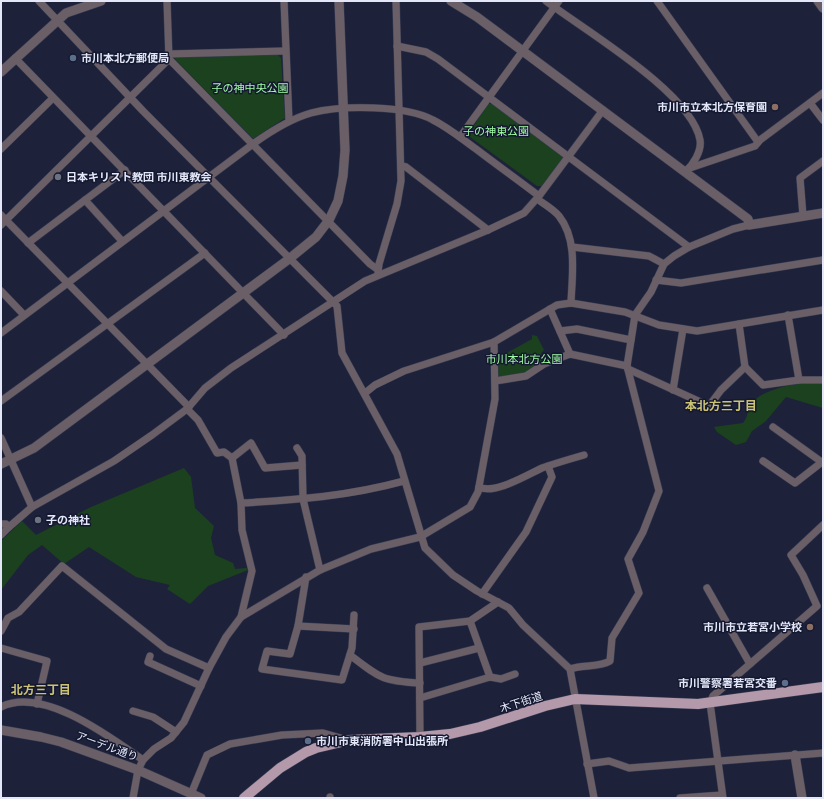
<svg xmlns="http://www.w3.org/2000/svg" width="824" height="799" font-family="Ubuntu,'Noto Sans JP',sans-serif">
<rect width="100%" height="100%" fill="#1d223a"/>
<!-- green -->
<g fill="#1c411f">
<path d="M174,55h104l3,3 4,60 -32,21 -79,-81z"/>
<path d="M488,104h5l69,52 1,4 -21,26h-5l-67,-49 -1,-4z"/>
<path d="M532,335l5,1 7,14 -3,3 3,9 -19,13 -28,4 -1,-24 9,-1 27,-15z"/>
<path d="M794,384h29v24l-37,-11 -20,24 -14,10 -6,11 -10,3 -19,-13 -3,-5 29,-4c5,-6 4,-11 7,-17 6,-13 32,-19 44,-22z"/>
<path d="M184,468l7,9 4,31 19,18 -3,12 4,17 18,8 2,6 11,-1 2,2 -40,16 -18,18 -23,-15 3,-4 -34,-8 -47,-30 -25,17 -22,-19 -14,10 -27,35v-49l21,-20 14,14 55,-28z"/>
</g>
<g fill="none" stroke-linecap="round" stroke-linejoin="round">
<defs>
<g id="minor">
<path d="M39,1l104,110 194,195 5,47 55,101 28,94 28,27 24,16 32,17 14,17 47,44 24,129"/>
<path d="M167,1l2,58 201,205 7,5"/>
<path d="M284,1l5,120"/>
<path d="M546,1c38,29 146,92 154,139 2,11 -7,25 -15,32"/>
<path d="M657,1l101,141"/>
<path d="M397,46l29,6 12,7 251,188"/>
<path d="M169,54l116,-3"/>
<path d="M15,58l269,277"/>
<path d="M810,103l13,17"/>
<path d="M460,137l99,-136"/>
<path d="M1,149l52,-51"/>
<path d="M402,166l4,1 82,63"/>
<path d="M690,168l65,-22 5,-6 63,-47"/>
<path d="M537,199c7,5 16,10 22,17 19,24 13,59 12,87"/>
<path d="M85,200l37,41"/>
<path d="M1,215l188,192"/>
<path d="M803,216l-3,-38 23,-17"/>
<path d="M1,225l168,-166"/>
<path d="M28,243l97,-73"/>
<path d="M572,247l77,9 15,8"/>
<path d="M378,273l1,-9 18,-60 4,-23 -5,-180"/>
<path d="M656,280l25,3 142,-23"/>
<path d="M1,291l23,24"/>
<path d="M550,309l20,45"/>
<path d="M788,315l11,65"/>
<path d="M560,331l17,-2 54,11"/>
<path d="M1,333l252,-189c18,-13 37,-25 58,-31 30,-8 95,-8 122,7 16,8 29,19 43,29 21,16 42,31 63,47"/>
<path d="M745,367l18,18 36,-5h24"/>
<path d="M628,369l81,37 12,-16 24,-23 -6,-43"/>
<path d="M495,381l31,-5 18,-12 26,-10 57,12"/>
<path d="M673,390l10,-61"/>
<path d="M365,393l10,-8 29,-14 90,-29 63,-37 14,-2 54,9 34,13 38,6 126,-21"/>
<path d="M1,401l204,-148"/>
<path d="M187,409l11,11 19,33 7,-1 8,6 9,45 1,27 10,41 -11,46"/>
<path d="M773,427l50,36"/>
<path d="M1,438l31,69"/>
<path d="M297,448l5,8 1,43 17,71"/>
<path d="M232,458l19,-15 14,25 37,-3"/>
<path d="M763,461l32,22 27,-21"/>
<path d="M479,487c15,8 48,-12 63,-19 14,-5 28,-9 42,-13"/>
<path d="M241,503c56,-3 108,-7 163,-22"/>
<path d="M1,524h5l3,3 23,-20 82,-46 38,-26 35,-26 18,-21 26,-20 134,-87 123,-51 36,-17 15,-17 64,-86"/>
<path d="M1,535l8,-8"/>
<path d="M306,577l-8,49 -8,28 -23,-3 -5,18 80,11 10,-32 2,-33"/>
<path d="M707,588l43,76"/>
<path d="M482,594l44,-62 26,-55 -4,-11"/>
<path d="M470,621l20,56"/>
<path d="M298,626l56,3"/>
<path d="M1,631l7,-13 11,-6 43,-46 104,83 43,19"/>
<path d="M1,648l46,13 -10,43"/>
<path d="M350,655c30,23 32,26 70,28"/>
<path d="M150,656l-2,6 53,24"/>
<path d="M420,663l59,-15"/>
<path d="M570,669c13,-5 28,-1 40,-8l2,-23 27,-45 -11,-34 15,-27 16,-41 -32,-125 8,-51 16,-23 13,-28 10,-8 15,-9 44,-18 16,-4"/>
<path d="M420,698l70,-21 11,2 14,-5"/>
<path d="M1,707c42,-21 109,30 142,53"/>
<path d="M133,711l20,6 23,15"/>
<path d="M420,737l-1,-110 51,-6 28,-19"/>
<path d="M587,764l22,-3 20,7 194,-15"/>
<path d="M191,794l16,-39 23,-11 52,-9 41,-2 25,7"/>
<path d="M133,798l5,-28 5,-10 11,-11 17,-11 13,-16 25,-54 17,-31 15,-20 79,-47 51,-21 49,-12 50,-30 8,-15 17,-93 -1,-57"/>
<path d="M330,798v-1"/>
<path d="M680,798l42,-3"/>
<path d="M723,798l-13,-95 3,-7 104,-90 -14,-31 -12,-20 32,-30"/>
</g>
<g id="tertiary">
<path d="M451,1l26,16 271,202 1,6 74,-12"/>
<path d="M818,1l5,7"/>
<path d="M1,72l65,-59 35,-12"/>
<path d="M1,464l33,-16 255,-189 27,-22 13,-17 9,-19 5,-25 2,-26 -6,-149"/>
<path d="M1,730l40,7 20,5 77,28 63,28"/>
<path d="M795,755l7,43"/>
</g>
<path id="primary" d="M244,798l36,-30 26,-16 10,-4 34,-8 70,-3 30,-3 30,-7 65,-21 30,-7 123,5 125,-17"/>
</defs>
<!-- minor casing -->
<use href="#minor" stroke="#393e55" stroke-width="8"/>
<!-- tertiary casing -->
<use href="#tertiary" stroke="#393e55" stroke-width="10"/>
<!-- primary casing -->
<use href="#primary" stroke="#393e55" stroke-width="11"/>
<!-- minor -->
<use href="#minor" stroke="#6b5f67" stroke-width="7"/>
<!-- tertiary -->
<use href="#tertiary" stroke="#6b5f67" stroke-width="9"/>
<!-- primary -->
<use href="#primary" stroke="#b499ab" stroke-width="10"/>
</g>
<!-- markers -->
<g fill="#5c6f8a" stroke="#141830" stroke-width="1.5">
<circle cx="73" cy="58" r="4"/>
<circle cx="785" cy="683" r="4"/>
<circle cx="308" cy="741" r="4"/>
</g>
<g fill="#8d6e63" stroke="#141830" stroke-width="1.5">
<circle cx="775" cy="107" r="4"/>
<circle cx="810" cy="627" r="4"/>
</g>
<g fill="#6b7280" stroke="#141830" stroke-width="1.5">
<circle cx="58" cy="177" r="4"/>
<circle cx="38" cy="520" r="4"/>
</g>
<g text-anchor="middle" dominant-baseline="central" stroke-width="3" stroke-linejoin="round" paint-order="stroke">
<!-- poi labels -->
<g font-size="11" font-weight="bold" fill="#e3e7f8" stroke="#141830" text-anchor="start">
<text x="81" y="58">市川本北方郵便局</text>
<text x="767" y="107" text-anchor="end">市川市立本北方保育園</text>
<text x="66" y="177">日本キリスト教団 市川東教会</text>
<text x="46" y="520">子の神社</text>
<text x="802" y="627" text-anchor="end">市川市立若宮小学校</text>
<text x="777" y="683" text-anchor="end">市川警察署若宮交番</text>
<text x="316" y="741">市川市東消防署中山出張所</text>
</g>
<!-- park labels -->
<g font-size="11" fill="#a0fba4" stroke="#141830">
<text x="250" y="88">子の神中央公園</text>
<text x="496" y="131">子の神東公園</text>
<text x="524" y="359">市川本北方公園</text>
</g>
<!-- street labels -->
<g font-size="11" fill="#e3e7f8" stroke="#141830">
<text transform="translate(521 702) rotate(-18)">木下街道</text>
<text transform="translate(107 746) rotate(20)">アーデル通り</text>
</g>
<!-- neighbourhood labels -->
<g font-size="12" font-weight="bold" fill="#cbc274" stroke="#141830">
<text x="721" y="405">本北方三丁目</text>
<text x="41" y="689">北方三丁目</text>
</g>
</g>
<!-- border -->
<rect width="824" height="799" fill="none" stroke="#e3e7f8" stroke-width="4"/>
</svg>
